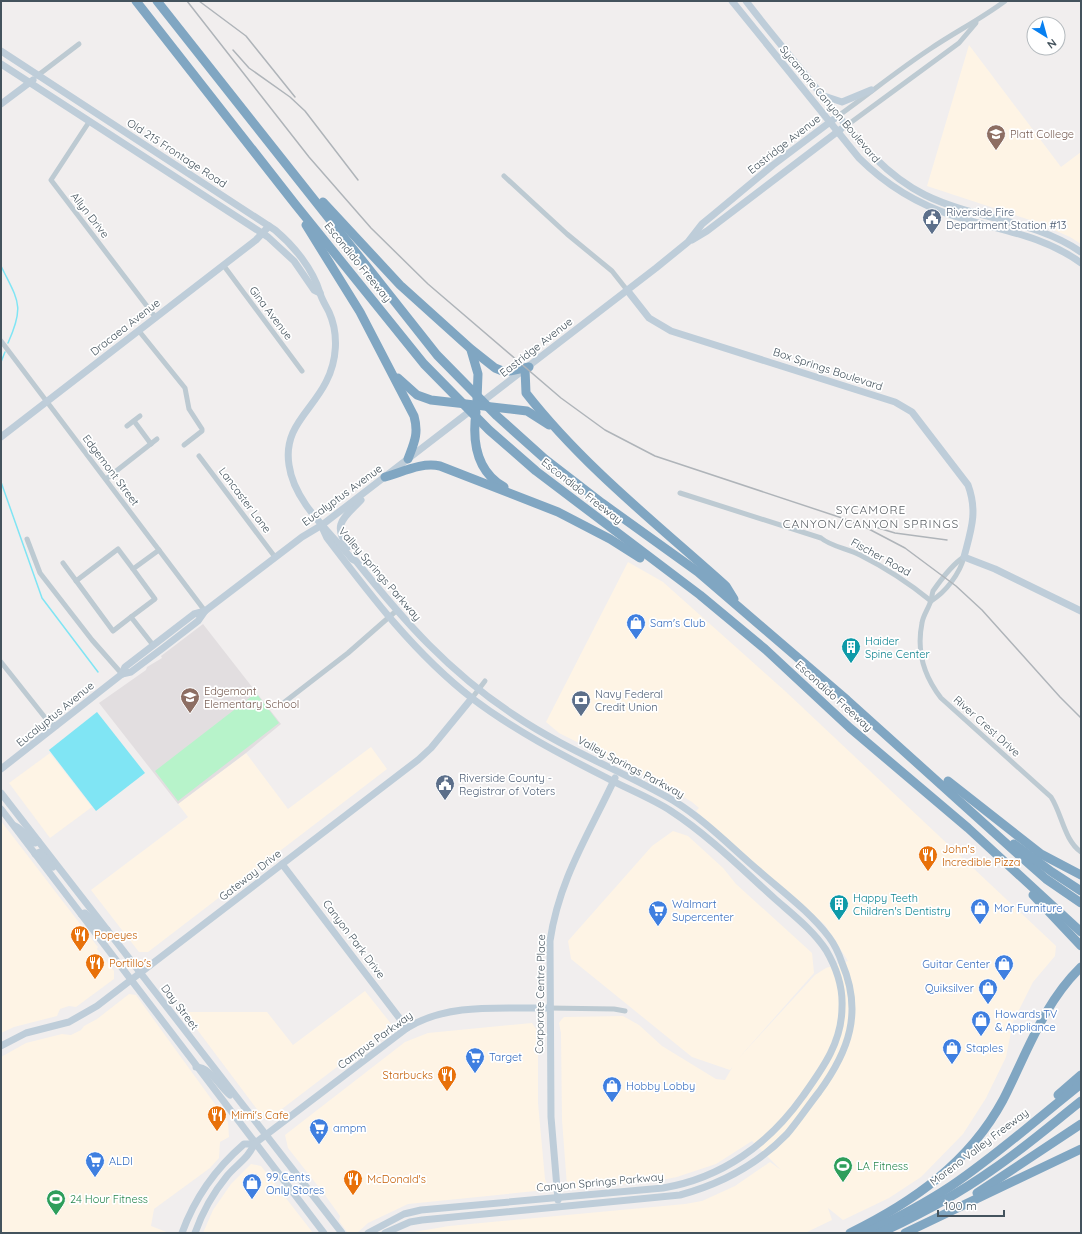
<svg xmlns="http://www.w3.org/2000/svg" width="1082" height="1234" font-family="Quicksand,sans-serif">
<rect width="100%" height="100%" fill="#f1eeee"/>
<!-- commercial -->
<g fill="#fef4e5">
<path d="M969,45l92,122 20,-15v92l-11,-7 -34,-15 -109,-36z"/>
<path d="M628,562l35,20 122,109 271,255 -1,10 -22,26 -20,40 -7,35 -20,41 -23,36 -42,43 -32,21 -46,22 -15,-12 4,12 -27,13h-397l41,-7 236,-22 17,-3 33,-15 35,-24 11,8 -29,-29 -36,23 -39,13 -21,4 -76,7 -3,2h-6l-4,-4 -5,-66 -1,-87 -2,-10 2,-3 3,-3 59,-1 16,9 23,21 54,33 9,1 8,-14 -3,4 -38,-13 -121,-98 -3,-18 84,-95 21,-15 15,5 35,32 13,16 76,69 2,20 -77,87 78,-85 11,-7 22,-7 -23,-36 -129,-114 3,-3 -7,-6 -23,-14 -110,-55 -13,-11z"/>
<path d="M371,747l16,22 -239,183h-9l-48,-62 97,-73 -10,-13 68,-51 42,56z"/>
<path d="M50,753l42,54 -42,31 -41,-55z"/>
<path d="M1,821l97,126 -1,2 17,22v8l-38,28 -7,-1 -9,3 -3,7 -43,11 -13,6z"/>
<path d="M365,991l27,34 -118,90 -15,-3 -75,-100h83l26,33z"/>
<path d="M129,994l7,1 92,127 1,15 -9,5 -1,16 -9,10 -56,41 -3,17 18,7h-168v-176l25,-14 36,-9 9,1 10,-5 3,-4 13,-7z"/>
<path d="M532,1023l6,9v71l7,76 3,7 -1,5 -4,2 -7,-2 -128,13 -40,19 -11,10h-9l-9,-12 1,-5 -15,-21 -37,-47 -3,-13 120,-93 23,-9z"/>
<path d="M251,1164l10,2 52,67h-110l10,-23 18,-26z"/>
</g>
<!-- education -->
<path fill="#e2dee0" d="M203,624l78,100 -35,29 -68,51 -79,-101 47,-33 1,-3 15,-9 -1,-2z"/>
<!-- green -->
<path fill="#b7f3ca" d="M256,693l23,30 -101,78 -23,-30z"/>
<!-- water -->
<path fill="#80e5f4" d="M97,712l48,61 -49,38 -47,-61z"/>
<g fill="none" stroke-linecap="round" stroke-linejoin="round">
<!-- stream -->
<g stroke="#80e5f4" stroke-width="1.5">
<path d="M1,266c17,35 24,39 7,77"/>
<path d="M1,362l4,-10"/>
<path d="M1,482l41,116 56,74"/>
</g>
<!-- street -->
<g stroke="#bdcad2" stroke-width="5">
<path d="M37,76l42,-32"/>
<path d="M838,116c31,-22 60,-46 92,-67 25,-17 51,-30 75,-48"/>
<path d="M89,122l-38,58 105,138"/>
<path d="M846,126l113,-83 17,-20"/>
<path d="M504,176l63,58 45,37 15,19"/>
<path d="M224,266l78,105"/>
<path d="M139,331l46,57 4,21 13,20v2l-18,14"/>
<path d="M1,341l204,270"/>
<path d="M134,421l17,23"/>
<path d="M127,426l13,-10"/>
<path d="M199,456l76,101"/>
<path d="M106,479l51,-40"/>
<path d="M680,493l141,45c9,8 27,11 39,17 26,13 49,28 71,46"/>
<path d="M27,539l13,34 52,67 30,34"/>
<path d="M964,557c-10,6 -24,24 -31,34 -1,3 -1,6 -2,9 -2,8 -8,15 -9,23 -6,29 2,53 19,75l110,99c11,17 13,43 30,55"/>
<path d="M63,563l50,68 18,-14"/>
<path d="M76,581l42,-32 15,20"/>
<path d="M931,601c15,-9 29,-28 33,-44"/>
<path d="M153,645l-22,-28 24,-18 -22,-30 26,-19"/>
<path d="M1,662l46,58 10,6"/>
<path d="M472,698l13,-17"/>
<path d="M282,704l66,-51 48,-42"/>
<path d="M549,1008l65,1 11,2"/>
</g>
<!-- secondary -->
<g stroke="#becdd9" stroke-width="7">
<path d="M732,1l127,157c27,27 58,46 95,58 44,14 89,19 127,47"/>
<path d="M746,1c25,33 52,64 78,97 30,37 57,75 101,97 51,25 108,24 156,57"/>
<path d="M1,51l274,179c19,16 38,39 45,63 2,7 6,13 9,19 10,22 8,49 -3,70 -15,30 -43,45 -37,83 5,37 40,66 63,94l4,2c48,60 93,111 158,154 50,34 108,56 160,86 31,19 58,47 85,70 24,21 51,41 70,66 6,8 10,17 13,26 21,49 7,88 -23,129 -11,14 -21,29 -32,42 -30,31 -66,50 -107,61l-258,25 -12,2 -25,11"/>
<path d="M1,64l267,173 26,24 20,29 6,3"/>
<path d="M824,96l18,6 29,-12"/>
<path d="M1,104l32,-24"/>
<path d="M692,240l15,-9 134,-102"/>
<path d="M627,290l22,28 22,13 224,71 17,10 56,73c10,27 3,45 -4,72l31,12 86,42"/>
<path d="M1,437l255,-197 13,-14"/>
<path d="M322,527l5,11c44,58 88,116 146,161 41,31 87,55 132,78 22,12 46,21 66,34 37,24 71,58 103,87 18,16 39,32 52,52 10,17 17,37 16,57 0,35 -19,61 -39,89 -34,48 -81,82 -140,92l-242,22 -17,4 -36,19"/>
<path d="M348,547c-17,-23 -3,-30 13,-47"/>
<path d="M122,674l3,-7 69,-53 11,-3"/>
<path d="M1,769l121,-95 9,-2 32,-24 35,-27 7,-10 97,-74 20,-12 334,-257 32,-26 14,-18 11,-9 60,-50 65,-49"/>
<path d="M1,793l341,440"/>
<path d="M1,809l323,424"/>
<path d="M15,826c9,4 12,13 20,17l3,-2"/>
<path d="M35,854l5,-2 13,15"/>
<path d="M282,864l125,164"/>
<path d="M81,914l4,-1 14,15 8,2"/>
<path d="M1,1046l25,-13 43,-11 28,-16 321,-246 13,-12 41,-50"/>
<path d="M196,1067c14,0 24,20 34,28"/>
<path d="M558,1200l-7,-83 -1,-176c9,-62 39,-107 65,-163"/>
<path d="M182,1233c13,-36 33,-64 62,-89h10"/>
<path d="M195,1233c7,-20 18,-40 32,-57 9,-11 22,-18 27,-32l153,-116c42,-26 95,-19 142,-20"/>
</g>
<!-- highway -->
<g stroke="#80a6c2" stroke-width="9">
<path d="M136,1l159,203 129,160 65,66 47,41 164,124 65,54 85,79 118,100 113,104"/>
<path d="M157,1l280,354 60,61 48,43 57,44 96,69 149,128 182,164 17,15 35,24"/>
<path d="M323,202l77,83 71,64 24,19 10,4 24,-5"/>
<path d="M306,225l54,87 54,104c5,18 0,27 -6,43"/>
<path d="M471,350l7,24 -1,26"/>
<path d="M525,369l1,24c57,73 131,131 200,193l8,13"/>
<path d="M398,378l19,17 14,5 96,11 22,14"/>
<path d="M476,412c-4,30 0,59 28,75"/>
<path d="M385,477c18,-5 36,-15 55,-11l118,46 52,27 30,19"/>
<path d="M948,781l93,73 40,21"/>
<path d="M1014,844l38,28 29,19"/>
<path d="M1033,895l48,51"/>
<path d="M1058,1095l23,-20"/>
<path d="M977,1193l104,-69"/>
<path d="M850,1233c63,-31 119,-70 153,-133 24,-47 40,-96 78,-133"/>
<path d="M866,1233c29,-14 58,-29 85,-47 46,-31 87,-68 130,-102"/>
<path d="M880,1233c39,-18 77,-38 112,-63 31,-21 60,-46 89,-69"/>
<path d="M905,1233l176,-84"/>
</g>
<!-- rail -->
<g stroke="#afb4b9" stroke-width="1.5">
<path d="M187,1l122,156 62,71 57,56 133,114 44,32 50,26 187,62 23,9 40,21 51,38 26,24 78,87 21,21"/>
<path d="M199,1l47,35 49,61"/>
<path d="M233,50l16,18 41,29 15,14 53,69"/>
<path d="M875,527l20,6 52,7"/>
</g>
</g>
<!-- icons -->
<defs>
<symbol id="university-pin" viewBox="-11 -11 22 30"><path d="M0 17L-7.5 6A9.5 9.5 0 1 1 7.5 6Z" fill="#8d6e63" stroke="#fff"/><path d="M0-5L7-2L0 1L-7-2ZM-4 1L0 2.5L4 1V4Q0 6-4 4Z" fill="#fff"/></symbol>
<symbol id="civic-pin" viewBox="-11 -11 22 30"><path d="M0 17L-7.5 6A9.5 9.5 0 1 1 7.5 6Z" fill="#5c6f8a" stroke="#fff"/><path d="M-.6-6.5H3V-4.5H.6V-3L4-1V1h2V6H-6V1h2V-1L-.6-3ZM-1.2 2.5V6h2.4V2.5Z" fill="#fff"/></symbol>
<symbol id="shop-pin" viewBox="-11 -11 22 30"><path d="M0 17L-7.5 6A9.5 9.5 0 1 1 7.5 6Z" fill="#3f7fe0" stroke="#fff"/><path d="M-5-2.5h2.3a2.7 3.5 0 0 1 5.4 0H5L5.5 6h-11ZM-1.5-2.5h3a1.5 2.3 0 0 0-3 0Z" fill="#fff"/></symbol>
<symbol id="building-pin" viewBox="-11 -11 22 30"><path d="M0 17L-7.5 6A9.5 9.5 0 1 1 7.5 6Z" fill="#0f9aa8" stroke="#fff"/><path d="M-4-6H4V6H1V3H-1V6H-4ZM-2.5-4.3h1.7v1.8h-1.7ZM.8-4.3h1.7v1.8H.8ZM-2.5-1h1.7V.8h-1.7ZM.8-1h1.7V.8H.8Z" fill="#fff"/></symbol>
<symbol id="school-pin" viewBox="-11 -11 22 30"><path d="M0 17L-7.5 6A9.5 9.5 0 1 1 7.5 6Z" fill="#8d6e63" stroke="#fff"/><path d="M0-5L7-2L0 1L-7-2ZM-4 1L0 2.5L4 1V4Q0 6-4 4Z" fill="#fff"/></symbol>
<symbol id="bank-pin" viewBox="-11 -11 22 30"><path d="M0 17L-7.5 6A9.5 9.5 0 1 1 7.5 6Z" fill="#5c6f8a" stroke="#fff"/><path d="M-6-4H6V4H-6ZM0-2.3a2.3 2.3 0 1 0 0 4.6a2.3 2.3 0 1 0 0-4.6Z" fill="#fff"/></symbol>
<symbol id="restaurant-pin" viewBox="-11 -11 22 30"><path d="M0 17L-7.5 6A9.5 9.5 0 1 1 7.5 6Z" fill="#e8710a" stroke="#fff"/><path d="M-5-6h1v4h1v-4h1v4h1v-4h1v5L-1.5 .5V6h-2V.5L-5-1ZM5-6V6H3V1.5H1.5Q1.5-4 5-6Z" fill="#fff"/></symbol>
<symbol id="supermarket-pin" viewBox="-11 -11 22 30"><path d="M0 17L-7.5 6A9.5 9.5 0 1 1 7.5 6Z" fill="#3f7fe0" stroke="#fff"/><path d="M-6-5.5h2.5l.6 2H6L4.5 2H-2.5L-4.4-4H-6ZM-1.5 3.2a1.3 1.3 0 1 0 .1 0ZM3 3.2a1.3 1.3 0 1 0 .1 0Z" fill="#fff"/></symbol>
<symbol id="stadium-pin" viewBox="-11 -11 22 30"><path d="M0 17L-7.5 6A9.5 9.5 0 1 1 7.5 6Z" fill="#2e9e5b" stroke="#fff"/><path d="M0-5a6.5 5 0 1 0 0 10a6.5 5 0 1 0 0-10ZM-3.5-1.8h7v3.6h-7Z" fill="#fff"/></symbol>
</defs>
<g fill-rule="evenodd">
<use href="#university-pin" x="985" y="123" width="22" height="30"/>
<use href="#civic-pin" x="921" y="207" width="22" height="30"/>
<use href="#shop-pin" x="625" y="612" width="22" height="30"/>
<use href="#building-pin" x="840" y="636" width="22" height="30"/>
<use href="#school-pin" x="179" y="686" width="22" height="30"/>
<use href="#bank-pin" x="570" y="689" width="22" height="30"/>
<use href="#civic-pin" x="434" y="773" width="22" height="30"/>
<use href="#restaurant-pin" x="917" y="844" width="22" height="30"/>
<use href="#building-pin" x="828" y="893" width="22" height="30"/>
<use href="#shop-pin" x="969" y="897" width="22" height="30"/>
<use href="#supermarket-pin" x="647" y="899" width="22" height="30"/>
<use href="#restaurant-pin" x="69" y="924" width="22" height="30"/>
<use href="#restaurant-pin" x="84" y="952" width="22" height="30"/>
<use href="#shop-pin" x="993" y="953" width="22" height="30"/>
<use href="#shop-pin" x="977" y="977" width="22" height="30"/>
<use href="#shop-pin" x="970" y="1009" width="22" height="30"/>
<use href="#shop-pin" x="941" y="1037" width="22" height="30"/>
<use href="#supermarket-pin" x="464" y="1046" width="22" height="30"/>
<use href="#restaurant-pin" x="436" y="1064" width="22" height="30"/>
<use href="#shop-pin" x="601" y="1075" width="22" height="30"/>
<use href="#restaurant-pin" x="206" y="1104" width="22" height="30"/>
<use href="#supermarket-pin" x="308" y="1117" width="22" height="30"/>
<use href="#supermarket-pin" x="84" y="1150" width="22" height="30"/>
<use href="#stadium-pin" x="832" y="1155" width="22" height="30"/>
<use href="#restaurant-pin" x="342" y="1168" width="22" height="30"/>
<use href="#shop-pin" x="241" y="1172" width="22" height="30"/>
<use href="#stadium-pin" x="45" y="1188" width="22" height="30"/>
</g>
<g text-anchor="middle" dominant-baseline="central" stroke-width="3.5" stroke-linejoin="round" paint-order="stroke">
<!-- street labels -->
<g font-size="11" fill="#44535d" stroke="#fff">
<text transform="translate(830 104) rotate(50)">Sycamore Canyon Boulevard</text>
<text transform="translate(784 144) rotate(-38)">Eastridge Avenue</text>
<text transform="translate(177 153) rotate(33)">Old 215 Frontage Road</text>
<text transform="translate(90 215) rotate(52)">Allyn Drive</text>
<text transform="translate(358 262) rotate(51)">Escondido Freeway</text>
<text transform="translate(271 313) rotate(53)">Gina Avenue</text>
<text transform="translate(125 327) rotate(-38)">Dracaea Avenue</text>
<text transform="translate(536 347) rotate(-38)">Eastridge Avenue</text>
<text transform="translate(828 369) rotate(18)">Box Springs Boulevard</text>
<text transform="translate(111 470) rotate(53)">Edgemont Street</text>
<text transform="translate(582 491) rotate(38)">Escondido Freeway</text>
<text transform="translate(342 495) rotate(-36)">Eucalyptus Avenue</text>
<text transform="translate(245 500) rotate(53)">Lancaster Lane</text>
<text transform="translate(881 557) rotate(29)">Fischer Road</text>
<text transform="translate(380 574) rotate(49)">Valley Springs Parkway</text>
<text transform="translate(834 696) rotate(42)">Escondido Freeway</text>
<text transform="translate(55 714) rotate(-39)">Eucalyptus Avenue</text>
<text transform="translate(987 726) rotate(42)">River Crest Drive</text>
<text transform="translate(631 767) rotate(28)">Valley Springs Parkway</text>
<text transform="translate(250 875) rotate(-38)">Gateway Drive</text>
<text transform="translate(354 939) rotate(53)">Canyon Park Drive</text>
<text transform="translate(540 994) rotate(-89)">Corporate Centre Place</text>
<text transform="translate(180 1007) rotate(53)">Day Street</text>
<text transform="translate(375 1040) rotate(-36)">Campus Parkway</text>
<text transform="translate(979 1147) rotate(-37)">Moreno Valley Freeway</text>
<text transform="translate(600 1182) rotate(-5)">Canyon Springs Parkway</text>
</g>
<!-- education labels -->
<g font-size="11" fill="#785e54" stroke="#fff" text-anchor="start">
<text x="1010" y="134">Platt College</text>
<text x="204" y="691">Edgemont<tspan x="204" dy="13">Elementary School</tspan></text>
</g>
<!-- service labels -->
<g font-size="11" fill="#4e5e75" stroke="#fff" text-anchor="start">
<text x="946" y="212">Riverside Fire<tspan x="946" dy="13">Department Station #13</tspan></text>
<text x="595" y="694">Navy Federal<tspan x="595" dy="13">Credit Union</tspan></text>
<text x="459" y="778">Riverside County -<tspan x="459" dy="13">Registrar of Voters</tspan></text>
</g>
<!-- shop labels -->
<g font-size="11" fill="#366cbe" stroke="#fff" text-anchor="start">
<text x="650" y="623">Sam's Club</text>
<text x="672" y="904">Walmart<tspan x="672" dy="13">Supercenter</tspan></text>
<text x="994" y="908">Mor Furniture</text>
<text x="990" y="964" text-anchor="end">Guitar Center</text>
<text x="974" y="988" text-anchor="end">Quiksilver</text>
<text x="995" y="1014">Howards TV<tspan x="995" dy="13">&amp; Appliance</tspan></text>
<text x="966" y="1048">Staples</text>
<text x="489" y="1057">Target</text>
<text x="626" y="1086">Hobby Lobby</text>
<text x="333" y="1128">ampm</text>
<text x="109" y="1161">ALDI</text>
<text x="266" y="1177">99 Cents<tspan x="266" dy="13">Only Stores</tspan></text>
</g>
<!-- culture labels -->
<g font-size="11" fill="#0d838f" stroke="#fff" text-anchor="start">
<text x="865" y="641">Haider<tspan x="865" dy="13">Spine Center</tspan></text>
<text x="853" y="898">Happy Teeth<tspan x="853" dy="13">Children's Dentistry</tspan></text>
</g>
<!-- food labels -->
<g font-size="11" fill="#c56008" stroke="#fff" text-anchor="start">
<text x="942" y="849">John's<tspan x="942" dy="13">Incredible Pizza</tspan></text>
<text x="94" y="935">Popeyes</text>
<text x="109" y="963">Portillo's</text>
<text x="433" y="1075" text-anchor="end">Starbucks</text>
<text x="231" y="1115">Mimi's Cafe</text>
<text x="367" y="1179">McDonald's</text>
</g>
<!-- leisure labels -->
<g font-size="11" fill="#27864d" stroke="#fff" text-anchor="start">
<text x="857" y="1166">LA Fitness</text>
<text x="70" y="1199">24 Hour Fitness</text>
</g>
<!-- neighbourhood labels -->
<g font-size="12" letter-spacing="1" fill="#5a5f64" stroke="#fff">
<text x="871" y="509">SYCAMORE<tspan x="871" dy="14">CANYON/CANYON SPRINGS</tspan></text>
</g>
</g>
<!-- border -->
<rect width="1082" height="1234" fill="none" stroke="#44535d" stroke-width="4"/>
<!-- north arrow -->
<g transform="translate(1046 36) rotate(143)"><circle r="19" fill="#ffffff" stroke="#b4babe"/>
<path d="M0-3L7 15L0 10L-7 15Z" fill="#0780f1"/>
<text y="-6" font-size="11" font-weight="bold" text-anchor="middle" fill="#44535d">N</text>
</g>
<!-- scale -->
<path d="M938 1210v6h66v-6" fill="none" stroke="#44535d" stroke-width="2"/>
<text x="944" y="1210" font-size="12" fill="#44535d" stroke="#ffffff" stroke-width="3" paint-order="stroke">100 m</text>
</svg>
